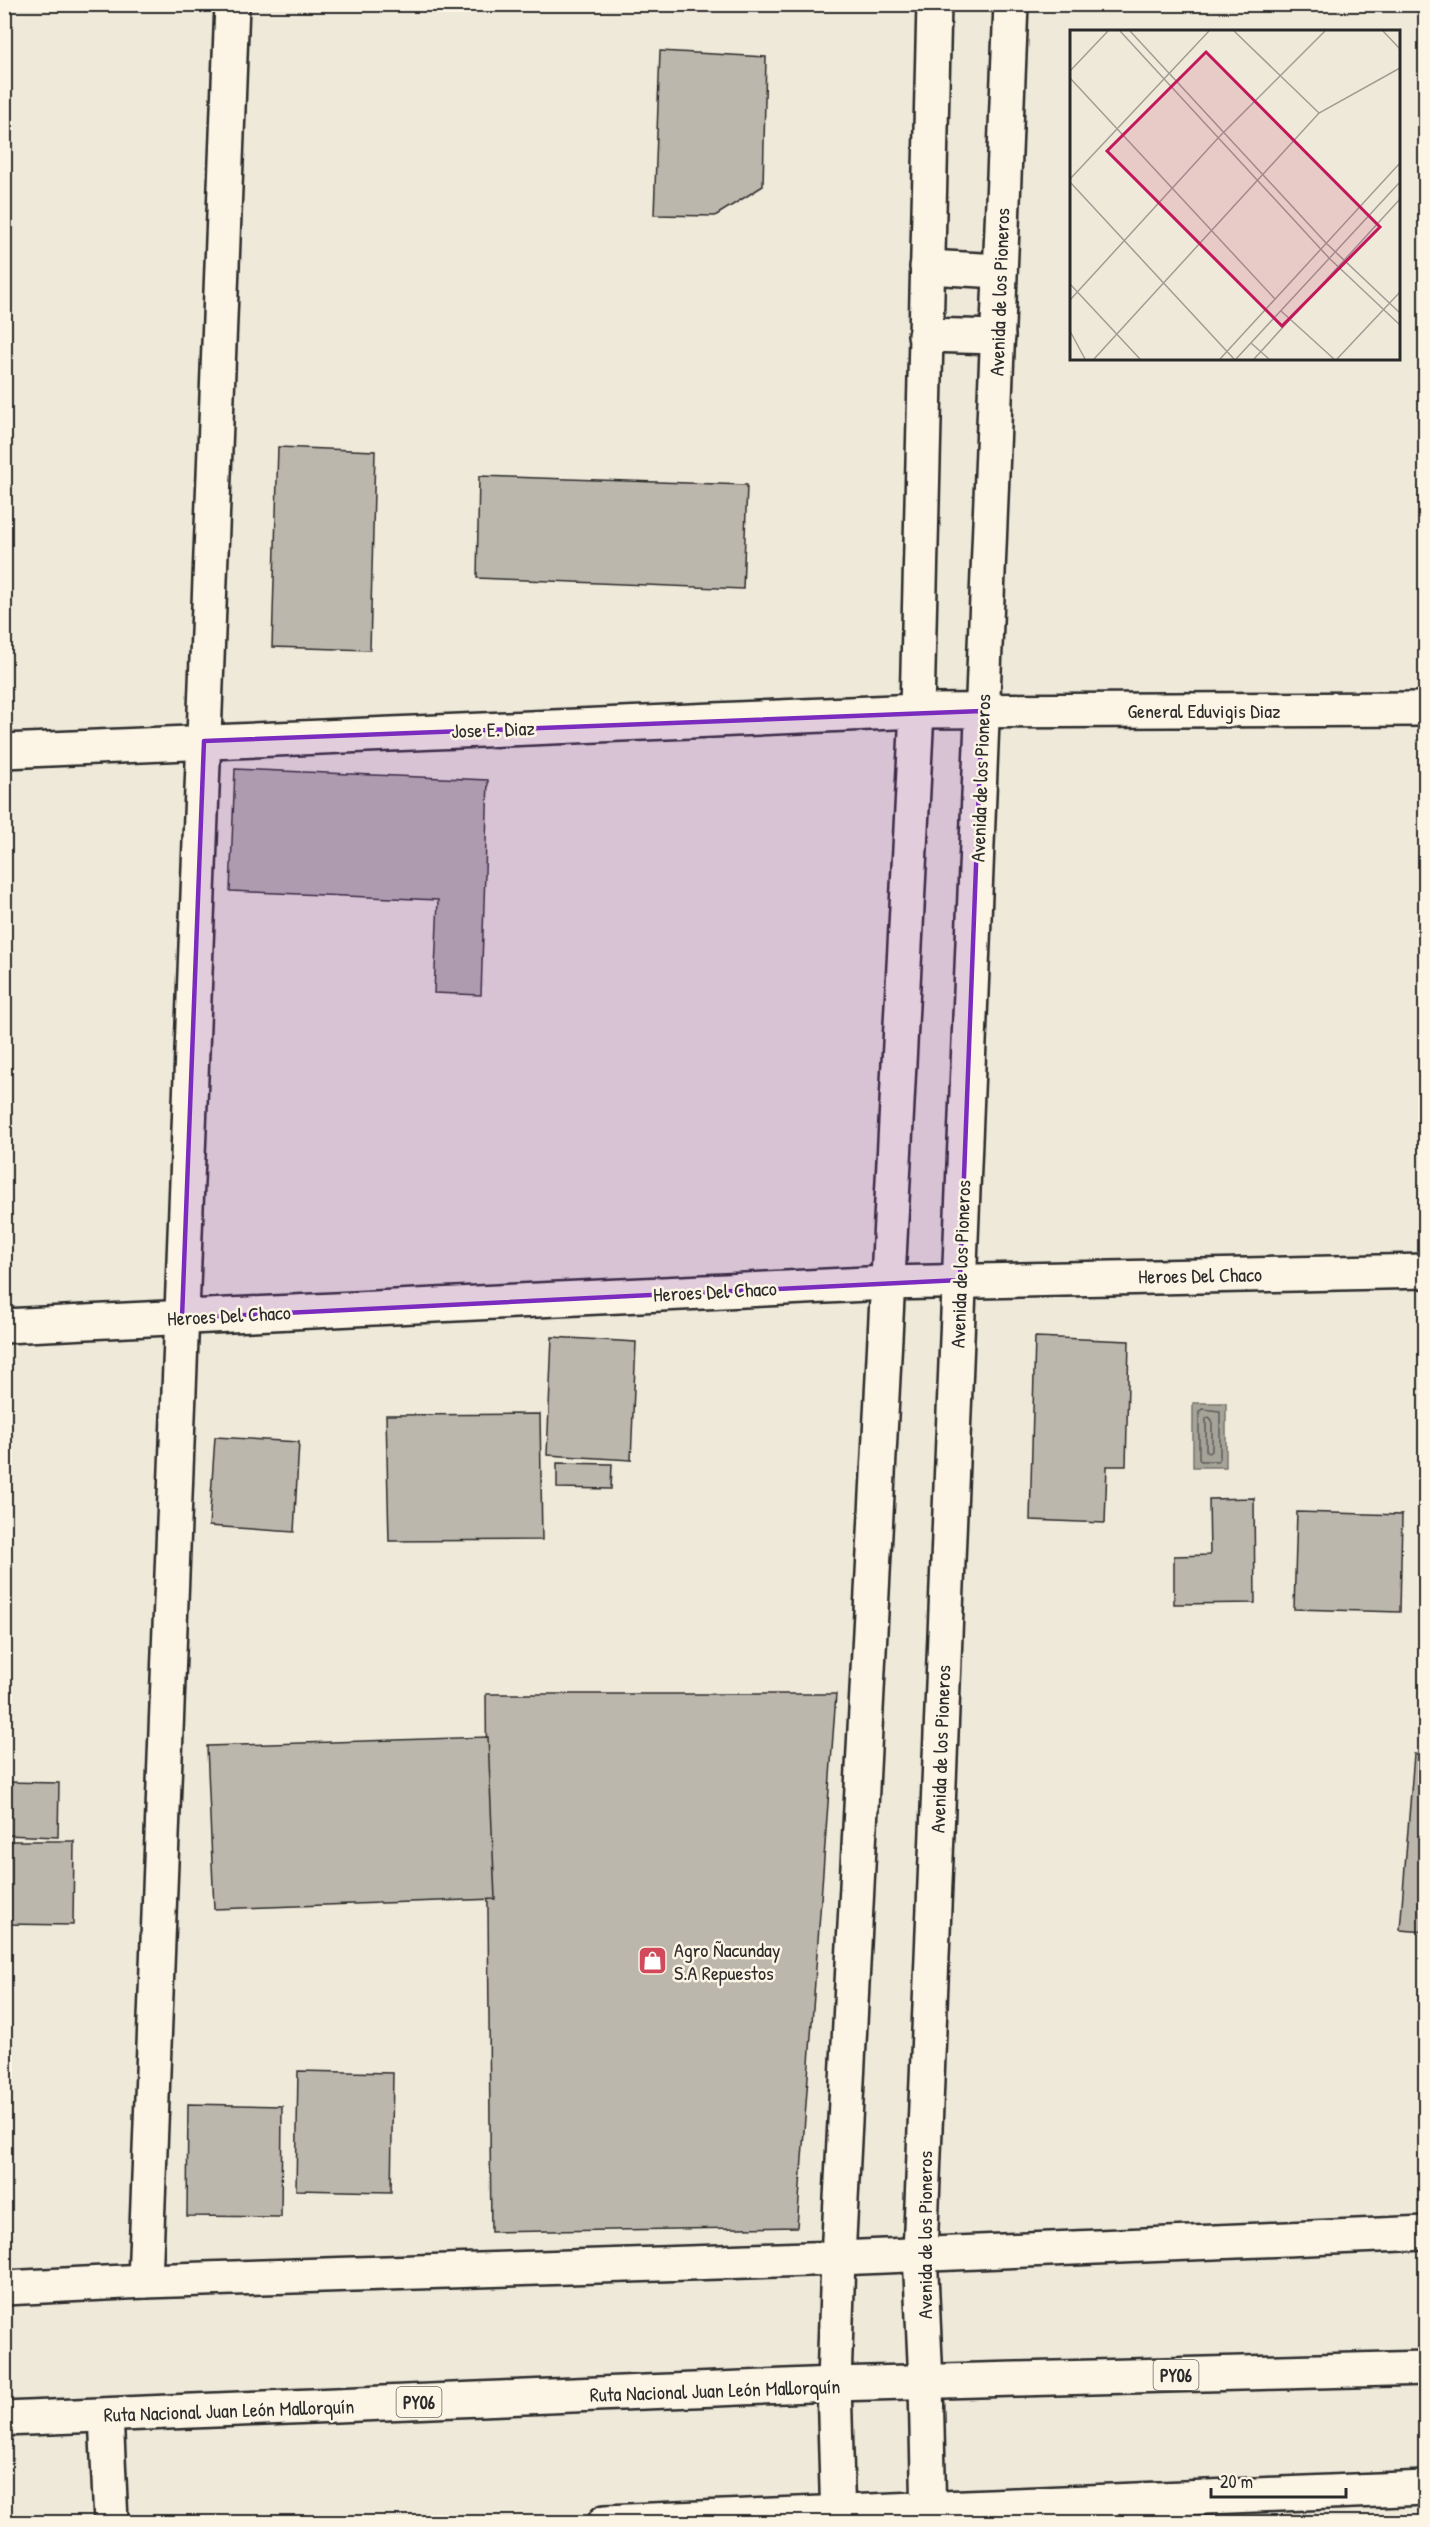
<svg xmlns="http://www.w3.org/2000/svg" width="1430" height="2527" font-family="'Patrick Hand',sans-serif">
<rect width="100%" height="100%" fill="#efe9da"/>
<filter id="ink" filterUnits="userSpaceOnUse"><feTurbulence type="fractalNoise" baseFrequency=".0167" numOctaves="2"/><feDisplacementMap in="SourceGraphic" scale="12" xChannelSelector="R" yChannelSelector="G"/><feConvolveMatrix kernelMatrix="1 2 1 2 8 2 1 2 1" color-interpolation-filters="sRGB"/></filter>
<g filter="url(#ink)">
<!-- water -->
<rect fill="#a6a399" stroke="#75736d" stroke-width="1.5" x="1193" y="1403" width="33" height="64"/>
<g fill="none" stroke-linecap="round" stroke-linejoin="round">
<!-- shore -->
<g stroke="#5c5b57" stroke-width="1.5">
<path d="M1202,1409l18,2v47l-2,3h-17l-2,-2v-47z"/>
<path d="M1209,1417l3,3v31l-3,2 -3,-3v-31z"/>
</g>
</g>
<!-- building -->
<g fill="#bcb7ac" stroke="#2b2b2b" stroke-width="1.5">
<path d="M660,51l106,6 -3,129 -48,30 -61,-1z"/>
<path d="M278,447l97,4 -5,199 -98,-3z"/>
<path d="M479,476l268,9 -4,104 -266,-11z"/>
<path d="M235,769l253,11 -7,215 -47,-2 4,-93 -208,-9z"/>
<path d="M552,1337l84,5 -5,118 -84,-5z"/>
<path d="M1035,1337l94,4 -3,125h-19l-2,57 -75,-3z"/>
<path d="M540,1414l2,126 -153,1 -3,-126z"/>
<path d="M215,1437l84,5 -5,90 -85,-6z"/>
<path d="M557,1463l55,1 -1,25 -54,-1z"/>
<path d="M1254,1498l1,105 -81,1v-48l36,-1 -1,-56z"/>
<path d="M1297,1512l105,3 -2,97 -106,-3z"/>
<path d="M486,1694h350l-39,533 -306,5z"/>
<path d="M488,1737l7,162 -281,10 -7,-163z"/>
<path d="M1414,1754l12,1v177l-26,-2z"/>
<path d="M4,1782l55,1 -1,54 -54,-2z"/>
<path d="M4,1841h70l-1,84 -69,-1z"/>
<path d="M298,2071l95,2 -2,119 -95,-2z"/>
<path d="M188,2104l94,2 -1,111 -94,-1z"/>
</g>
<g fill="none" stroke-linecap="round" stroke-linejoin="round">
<defs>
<g id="minor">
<path d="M927,267l73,4"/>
<path d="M925,335l73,2"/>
<path d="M4,751l913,-40 509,-2"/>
<path d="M4,1326l883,-43 539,-12"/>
<path d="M145,2281l87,-2277"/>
<path d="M4,2288l141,-7 693,-23 588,-25"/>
<path d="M106,2415l5,107"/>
<path d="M605,2522l821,-34"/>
<path d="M838,2522l-4,-138 4,-126 79,-1547 17,-707"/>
<path d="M929,2522l-3,-140 -6,-129 91,-2249"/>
</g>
<path id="highway" d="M4,2419l830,-35 592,-16"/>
</defs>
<!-- minor casing -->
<use href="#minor" stroke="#2b2b2b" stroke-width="38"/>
<!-- highway casing -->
<use href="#highway" stroke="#2b2b2b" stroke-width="38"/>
<!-- minor -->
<use href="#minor" stroke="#fcf5e5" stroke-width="33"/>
<!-- highway -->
<use href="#highway" stroke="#fcf5e5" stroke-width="33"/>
</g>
</g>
<!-- marked area -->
<path fill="#7b2cbf" fill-opacity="0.2" stroke="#7b2cbf" stroke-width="4.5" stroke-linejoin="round" d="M982,711l-22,569 -778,38 22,-577z"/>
<!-- icons -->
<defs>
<symbol id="shop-square" viewBox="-11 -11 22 22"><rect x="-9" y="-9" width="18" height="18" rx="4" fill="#d1495b" stroke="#fcf5e5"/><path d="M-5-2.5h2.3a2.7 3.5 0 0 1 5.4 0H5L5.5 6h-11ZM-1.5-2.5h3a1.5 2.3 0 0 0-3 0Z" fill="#fff"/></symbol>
</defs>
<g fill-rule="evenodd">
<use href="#shop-square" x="636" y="1944" width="33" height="33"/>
</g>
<g text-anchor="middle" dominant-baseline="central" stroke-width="5" stroke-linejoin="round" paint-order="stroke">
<!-- shield labels -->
<g fill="#fcf5e5" stroke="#6a6863" stroke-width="1.5">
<rect x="1153.5" y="2360" width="45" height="30" rx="4.5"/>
<rect x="396.5" y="2387" width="45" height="30" rx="4.5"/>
</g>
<g font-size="18" font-weight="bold" fill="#2b2b2b">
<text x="1176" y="2375">PY06</text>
<text x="419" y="2402">PY06</text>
</g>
<!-- street labels -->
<g font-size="20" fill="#2b2b2b" stroke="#fcf5e5">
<text transform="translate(999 292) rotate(-88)">Avenida de los Pioneros</text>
<text x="1204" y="710">General Eduvigis Diaz</text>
<text transform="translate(493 729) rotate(-2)">Jose E. Diaz</text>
<text transform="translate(980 778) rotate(-88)">Avenida de los Pioneros</text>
<text transform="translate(960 1264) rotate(-88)">Avenida de los Pioneros</text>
<text transform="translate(1200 1275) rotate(-1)">Heroes Del Chaco</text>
<text transform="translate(715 1291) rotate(-3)">Heroes Del Chaco</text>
<text transform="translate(229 1315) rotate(-3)">Heroes Del Chaco</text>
<text transform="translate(940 1749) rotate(-88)">Avenida de los Pioneros</text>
<text transform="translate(924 2235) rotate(-90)">Avenida de los Pioneros</text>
<text transform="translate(715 2390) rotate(-2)">Ruta Nacional Juan León Mallorquín</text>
<text transform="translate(229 2410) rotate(-2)">Ruta Nacional Juan León Mallorquín</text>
</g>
<!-- poi labels -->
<g font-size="20" fill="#2b2b2b" stroke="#fcf5e5" text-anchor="start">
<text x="674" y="1949">Agro Ñacunday<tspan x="674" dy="23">S.A Repuestos</tspan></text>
</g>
</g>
<!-- overview -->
<g transform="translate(1070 30)">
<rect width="330" height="330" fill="#efe9da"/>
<path fill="none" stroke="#a19d94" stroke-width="1.5" d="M50,1l209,227 71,67M60,1l196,212 74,70M164,1l85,82M313,1l17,18M0,41l38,-40M0,48l205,221M0,149l139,-148M0,152l164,177M0,254l70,75M0,270l149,-163 106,-106M211,281l53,48M0,301l15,28M181,313l18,16M24,329l225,-246 81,-45M150,329l180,-196M166,329l164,-177M184,329l146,-160M267,329l63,-67"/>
<path fill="#c2185b" fill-opacity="0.15" stroke="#c2185b" stroke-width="3" d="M136,22l174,175 -98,99 -175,-175z"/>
<rect width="330" height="330" fill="none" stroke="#2b2b2b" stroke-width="3"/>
</g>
<!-- margin -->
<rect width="1430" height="2527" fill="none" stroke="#fcf5e5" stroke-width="24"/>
<rect x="12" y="12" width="1406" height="2503" fill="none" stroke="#2b2b2b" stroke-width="2" filter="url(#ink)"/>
<!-- scale -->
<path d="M1211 2488v9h135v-9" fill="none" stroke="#2b2b2b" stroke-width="3"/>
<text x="1220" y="2488" font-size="18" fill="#2b2b2b" stroke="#fcf5e5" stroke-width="4.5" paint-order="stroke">20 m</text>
</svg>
